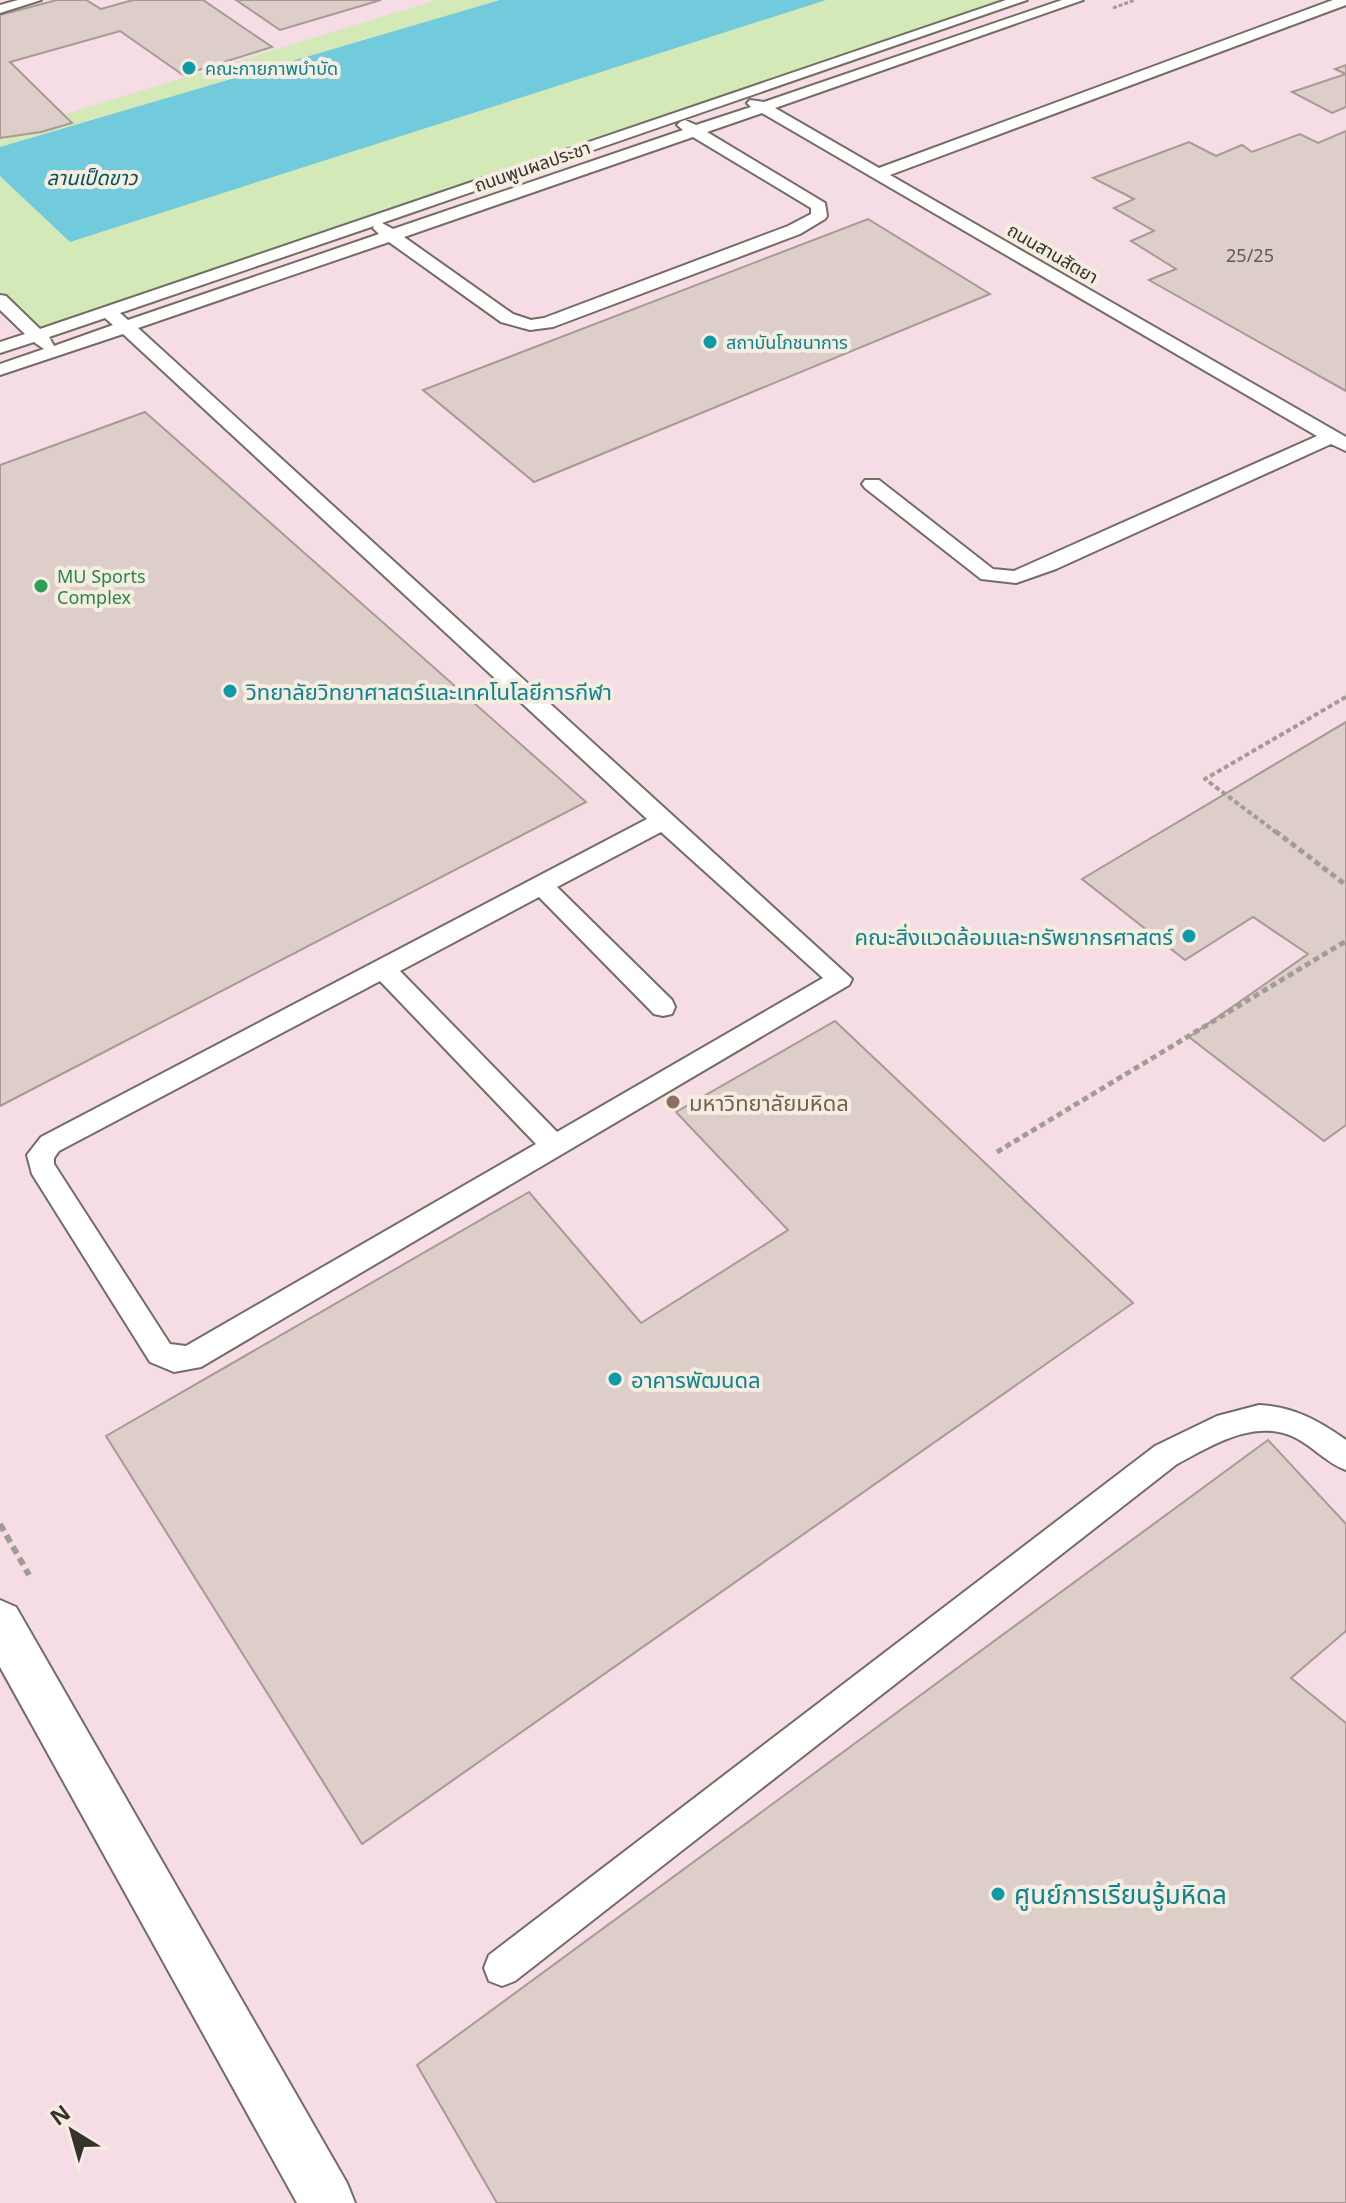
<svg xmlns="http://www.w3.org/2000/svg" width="1346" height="2203" font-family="'Noto Sans','Noto Sans Thai',sans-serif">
<rect width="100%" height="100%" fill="#f4ede0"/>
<!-- education -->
<rect fill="#f6dce4" x="0" y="0" width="1346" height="2203"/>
<!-- green -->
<path fill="#d4e9b8" d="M437,0h583l-982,335 -38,-35v-166z"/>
<!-- water -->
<path fill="#72cbdc" d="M500,0h326l-756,242 -70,-66v-29z"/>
<!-- building -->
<g fill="#ddcec9" stroke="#a89995" stroke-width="2">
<path d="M57,0h29l15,9 32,-9h70l69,47 -89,28 -63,-44 -110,31 62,61 -31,9 -41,6v-123z"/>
<path d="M236,0h145l-101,30z"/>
<path d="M1346,65v42l-14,6 -40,-21 54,-18 -11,-5z"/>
<path d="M1346,131v260l-197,-111 27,-11 -45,-28 23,-10 -40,-23 20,-9 -41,-21 96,-36 27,14 26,-11 10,7 48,-18 18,9z"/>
<path d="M868,219l122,75 -456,188 -111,-92z"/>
<path d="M145,412l441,390 -586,304v-641z"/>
<path d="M1346,722v403l-22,16 -135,-104 119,-83 -55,-37 -68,43 -103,-81z"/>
<path d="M835,1021l298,282 -771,541 -256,-408 423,-244 112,131 147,-93 -112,-118z"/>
<path d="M1268,1440l78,84v107l-55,47 55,45v480h-849l-80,-138z"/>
</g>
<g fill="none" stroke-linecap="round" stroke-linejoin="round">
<defs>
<g id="service">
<path d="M18,0h23l-41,13v-8z"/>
<path d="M1006,0h21l-645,223 11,6 290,-99 -6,-5 3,-3 5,-2 11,5 55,-18 -4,-4 3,-3 14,2 298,-102h21l-308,108 104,60 454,-168h13v5l-456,170 456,262v14l-15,-7 -275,125 -40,14 -35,-4 -116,-91 -3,-4 3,-4h14l114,89 21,2 303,-135 -555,-323 -55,19 118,71 2,13 -2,3 -25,15 -247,93 -23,3 -29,-8 -112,-80 -251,86 714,651 -3,6 -648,382 -27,5 -24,-10 -118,-188 -5,-19 14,-18 606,-318 -524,-485 -123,41v-11l44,-15 -10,-7 -34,11v-11l25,-8 -25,-24v-15l6,1 34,33zM693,137l118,71v6l-23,12 -244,92 -13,2 -18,-6 -109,-77zM374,226l-1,2 6,6 -251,86 -8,-7zM105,318l8,7 -59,21 -5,-9zM661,832l162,146 -266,154 -157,-161 139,-74 115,117 9,2 9,-2 3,-7 -3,-7 -115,-113zM380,981l156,163 -350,202 -16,-2 -116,-180v-6l5,-7z"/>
<path d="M1259,1405c35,2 59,15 87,35v30c-20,-7 -33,-24 -52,-33 -40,-19 -83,9 -117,27l-662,517 -13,5 -13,-5 -5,-13 5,-13 666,-509 62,-30z"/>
</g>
<path id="pedestrian" d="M0,1600l16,7 331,576 8,20h-58l-297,-536z"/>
</defs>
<!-- service casing -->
<use href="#service" stroke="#736d62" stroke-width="4"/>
<!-- pedestrian casing -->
<use href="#pedestrian" stroke="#736d62" stroke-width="4"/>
<!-- path-far3 -->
<path stroke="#a29d93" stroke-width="3" stroke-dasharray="4 2" stroke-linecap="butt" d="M1113,8l22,-8"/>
<!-- path-far2 -->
<path stroke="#a29d93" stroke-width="4" stroke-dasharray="5 3" stroke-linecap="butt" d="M1277,833l-72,-54 141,-82"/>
<!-- path-far1 -->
<g stroke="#a29d93" stroke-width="5" stroke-dasharray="6 4" stroke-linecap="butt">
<path d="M1275,831l71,54"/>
<path d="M997,1152l349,-211"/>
</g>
<!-- path -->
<path stroke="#a29d93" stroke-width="6" stroke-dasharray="8 5" stroke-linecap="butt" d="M0,1524l29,51"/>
<!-- service -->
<use href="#service" fill="#fff" fill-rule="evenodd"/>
<!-- pedestrian -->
<use href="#pedestrian" fill="#fff" fill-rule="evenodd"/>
</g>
<!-- markers -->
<g fill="#0f9aa8" stroke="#f4ede0" stroke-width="3">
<circle cx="189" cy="68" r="8"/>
<circle cx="710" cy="342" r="8"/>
<circle cx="230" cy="691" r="8"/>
<circle cx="1189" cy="936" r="8"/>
<circle cx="615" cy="1379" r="8"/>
<circle cx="998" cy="1894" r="8"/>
</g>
<circle fill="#2e9e5b" stroke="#f4ede0" stroke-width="3" cx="41" cy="586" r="8"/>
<circle fill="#8d6e63" stroke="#f4ede0" stroke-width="3" cx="673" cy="1102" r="8"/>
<g text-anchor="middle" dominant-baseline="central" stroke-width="8" stroke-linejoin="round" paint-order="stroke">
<!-- far-culture labels -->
<g font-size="18" fill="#0d838f" stroke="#f4ede0" text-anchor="start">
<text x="205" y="68">คณะกายภาพบำบัด</text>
<text x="726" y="342">สถาบันโภชนาการ</text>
</g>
<!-- far-street labels -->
<g font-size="18" fill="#36332e" stroke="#f4ede0">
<text transform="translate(532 166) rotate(-19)">ถนนพูนผลประชา</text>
<text transform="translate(1053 253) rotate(30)">ถนนสานสัตยา</text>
</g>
<!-- number labels -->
<g font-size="18" fill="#605a55">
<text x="1250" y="255">25/25</text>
</g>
<!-- far-leisure labels -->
<g font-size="18" fill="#27864d" stroke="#f4ede0" text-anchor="start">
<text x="57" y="576">MU Sports<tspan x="57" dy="21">Complex</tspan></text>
</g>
<!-- far-water labels -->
<g font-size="20" font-style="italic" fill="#005460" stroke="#f4ede0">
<text x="92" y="177">ลานเป็ดขาว</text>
</g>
<!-- culture labels -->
<g font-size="22" fill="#0d838f" stroke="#f4ede0" text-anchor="start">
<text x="246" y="691">วิทยาลัยวิทยาศาสตร์และเทคโนโลยีการกีฬา</text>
<text x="1173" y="936" text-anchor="end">คณะสิ่งแวดล้อมและทรัพยากรศาสตร์</text>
<text x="631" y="1379">อาคารพัฒนดล</text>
</g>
<!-- education labels -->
<g font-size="22" fill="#785e54" stroke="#f4ede0" text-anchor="start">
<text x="689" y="1102">มหาวิทยาลัยมหิดล</text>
</g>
<!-- near-culture labels -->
<g font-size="26" fill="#0d838f" stroke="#f4ede0" text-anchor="start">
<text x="1014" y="1894">ศูนย์การเรียนรู้มหิดล</text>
</g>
</g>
<!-- north arrow -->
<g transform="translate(72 2131) rotate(323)" stroke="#f4ede0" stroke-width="6" paint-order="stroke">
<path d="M0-6L14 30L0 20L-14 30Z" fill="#36332e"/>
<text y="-12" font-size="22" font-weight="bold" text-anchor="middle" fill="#36332e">N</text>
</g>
</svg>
